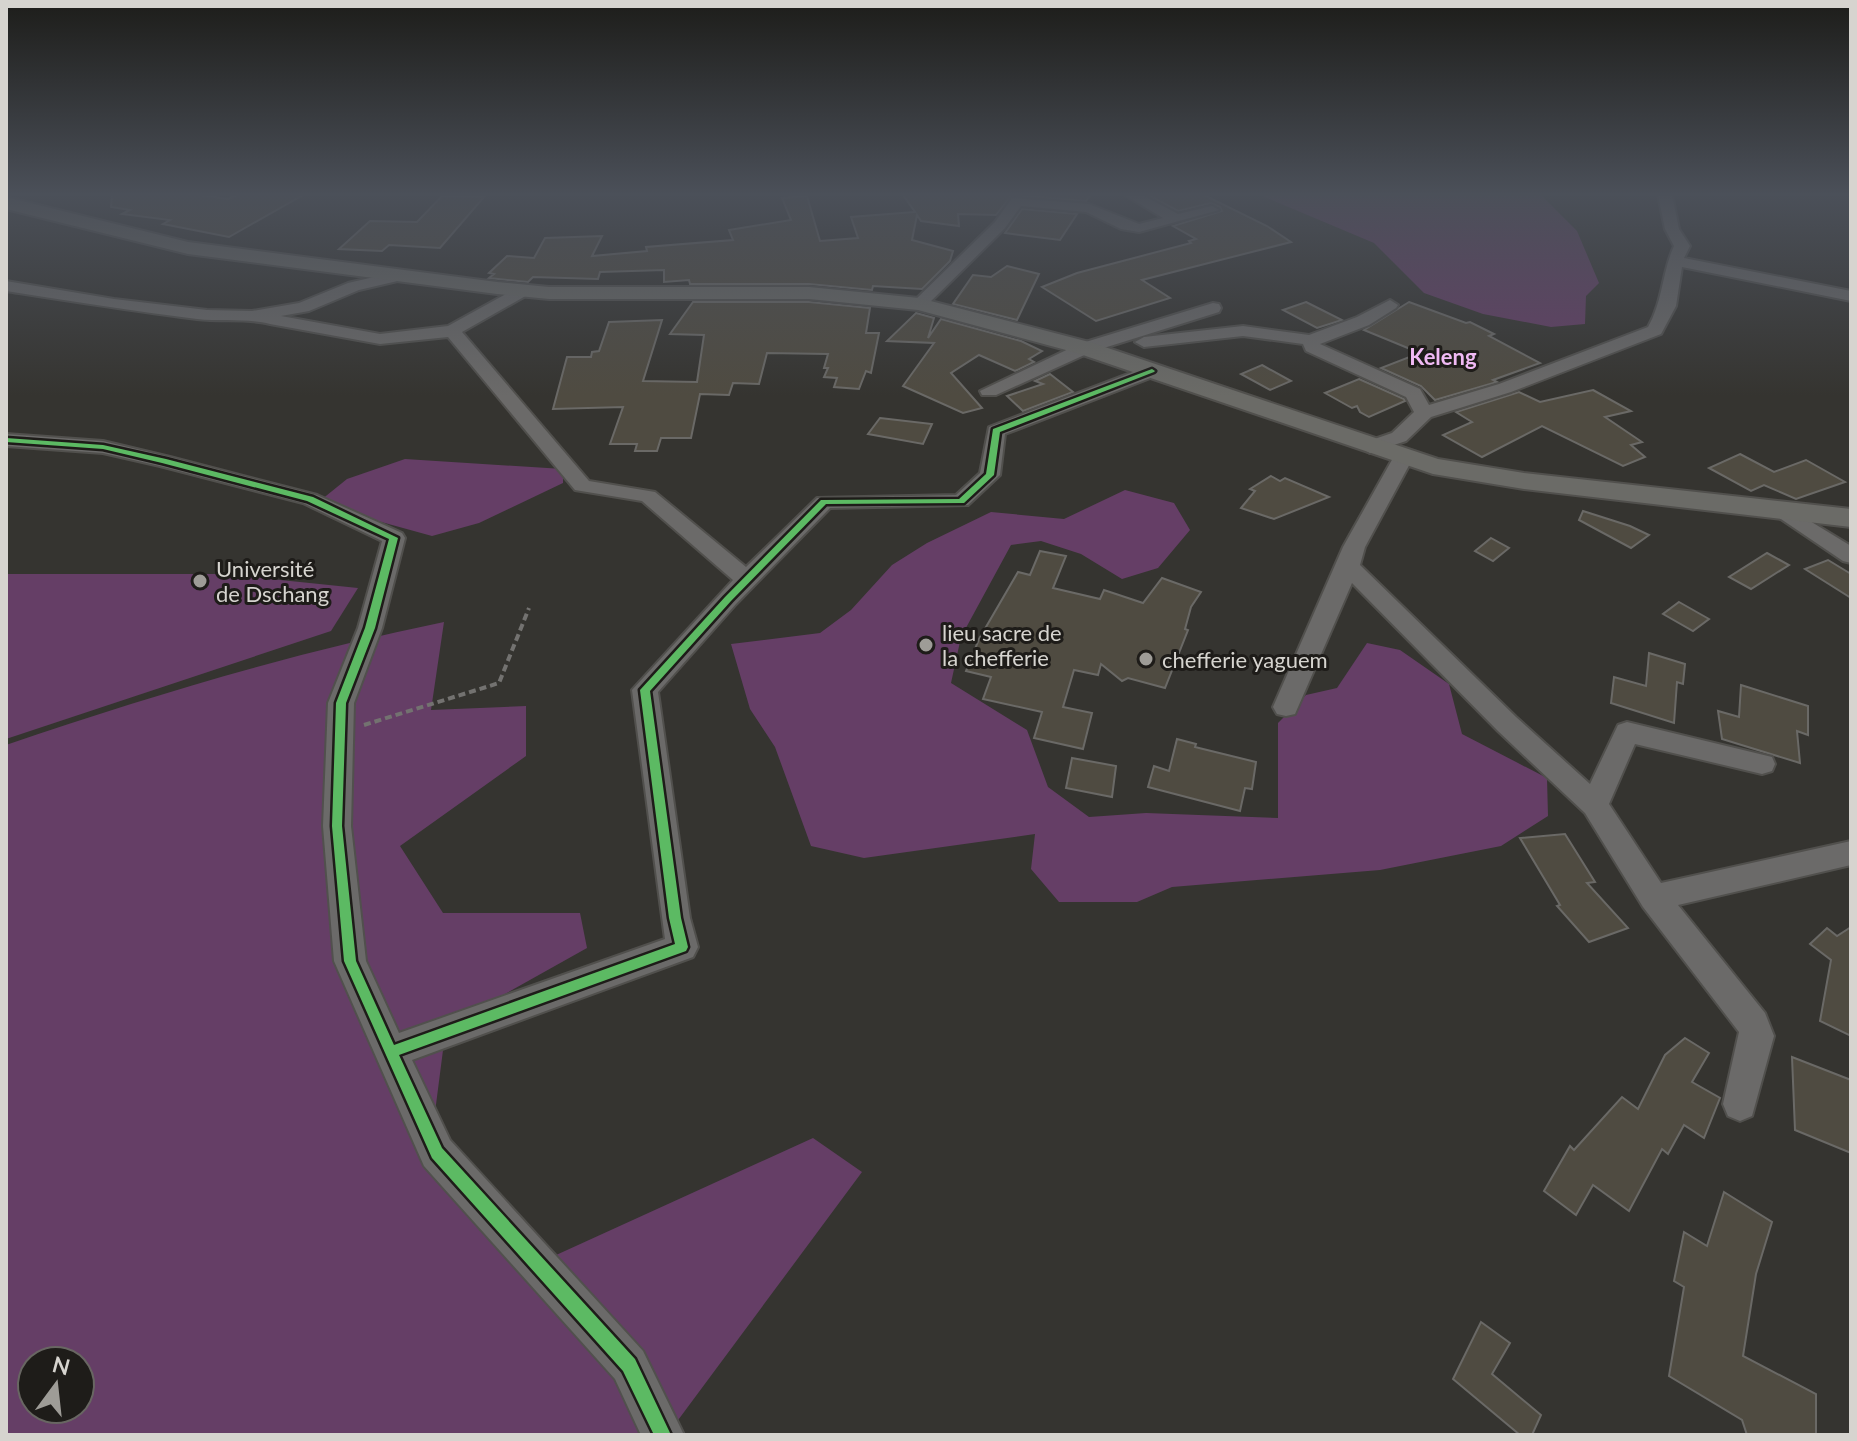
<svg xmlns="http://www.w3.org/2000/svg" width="1857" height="1441" font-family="Lato,sans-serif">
<rect width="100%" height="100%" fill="#353430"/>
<!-- green -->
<g fill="#653e66" fill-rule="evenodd">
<path d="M1260,195h281l36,36 22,52 -13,13 -1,28 -34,3 -68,-13 -59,-21 -50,-50z"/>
<path d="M405,459l158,10v14l-84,40 -47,13 -116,-32 31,-25z"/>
<path d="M1125,490l49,13 16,27 -32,38 -36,11 -41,-25 -40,-13 -30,4 -50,92 -10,46 76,47 21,57 41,30 57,-4 132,5v-95l28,-28 31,-7 30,-45 33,7 49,34 13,50 85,44 1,38 -47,30 -121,24 -208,17 -35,15h-78l-28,-33 4,-35 -171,24 -53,-12 -36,-99 -25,-38 -19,-65 89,-11 31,-23 41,-45 35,-22 64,-31 73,7z"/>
<path d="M6,574h216l136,14 -27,43 -325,108z"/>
<path d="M444,622l-13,88 95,-4v50l-126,90 43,67h137l7,35 -141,79 -12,93 87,151 292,-133 49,34 -195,263h-661v-690c143,-49 290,-93 438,-123zM32,1361h48v48h-48z"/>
</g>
<!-- building -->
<g fill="#4f4b41" stroke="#6a6966" stroke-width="2">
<path d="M112,195h89l27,4 9,-4h66l-74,42 -66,-13 7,-4 -48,-6 8,-4 -19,-3z"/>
<path d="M903,195h187l-4,6 -74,-6 -16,20 -38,-1 1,12 -38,-5 -4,-6 -5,25 41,11 -3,10 -28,28 -49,-3 -1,4 -63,-6h-119l-1,-4 -25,2v-12l-64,2 -2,7 -65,-2 -5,5 -39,-4 5,-4 -5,-1 18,-17 27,2 11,-20 57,-2 -10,20 55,-5 -1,-4 87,-7 -4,-10 62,-10 -9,-22 25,-2 13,45 38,-3 -7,-21 64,-5z"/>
<path d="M1148,195h56l63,31 24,16 -149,38 28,18 -74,23 -54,-34 35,-14 114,-30 -2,-2 7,-2 -23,-13 49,-15 -2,-4 -9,-4 -33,8z"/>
<path d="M442,196l42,1 -44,51 -51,-3 -7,6 -43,-2 31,-28 47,1z"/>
<path d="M1022,209l55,5 -17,26 -55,-7z"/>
<path d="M1007,266l32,8 -22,46 -64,-16 20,-29 18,2z"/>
<path d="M693,302h116l61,6 -4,25h13l-8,40 -5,-2 -7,18 -25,-2 3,-9 -13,-1 4,-9h-4l4,-14 -61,-1 -8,31 -26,-1 -4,12 -29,-1 -9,44h-30l-4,13h-22l2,-7h-27l13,-37 -70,2 14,-52h24l1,-5 7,-1 10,-29 53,-2 -19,61 54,1 7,-47 -34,-1z"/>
<path d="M1306,302l36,18 -25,8 -34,-18z"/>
<path d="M1409,302l57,21 4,-1 24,12 -5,2 51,27 -47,17 4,2 -62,18 -14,-14 -40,-18 39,-15 -56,-23z"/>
<path d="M916,313l18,5 -6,20 13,-19 80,22 21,10 -13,8 5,3 -19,9 -36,-16 -28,18 31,35 -19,5 -60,-27 31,-43 -47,-2z"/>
<path d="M1262,365l29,16 -21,9 -29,-16z"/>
<path d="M1050,374l23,18 -50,19 -16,-15 36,-12 -8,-3z"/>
<path d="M1359,379l45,20 1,2 -36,16 -9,-5 -3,-6 -5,2 -27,-15z"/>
<path d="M1593,390l38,21 -26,6 37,25 -11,3 14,12 -22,9 -81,-40 -60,31 -39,-22 29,-13 -16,-10 63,-20 21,10z"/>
<path d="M880,418l52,6 -9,20 -55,-10z"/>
<path d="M1740,454l34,18 32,-12 39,22 -49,17 -32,-14 -13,6 -42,-23z"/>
<path d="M1271,476l9,5 5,-3 44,19 -55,22 -33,-11 14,-17 -5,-2z"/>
<path d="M1583,511l47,15 19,9 -18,13 -52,-28z"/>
<path d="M1491,538l18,10 -16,13 -18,-10z"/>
<path d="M1040,551l26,5 -13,32 47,11 4,-9 39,13 19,-25 39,14 -10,15 -6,22 3,1 -23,58 -37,-10 -6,3 -21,-17 -3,11 -24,-5 -11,37 29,6 -9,36 -49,-11 8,-26 -59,-13 8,-22 -25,-6 13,-32 39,-67 12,3z"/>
<path d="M1767,553l22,12 -38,24 -22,-12z"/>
<path d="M1828,560l23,14v24l-46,-29z"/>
<path d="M1679,602l30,17 -16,12 -30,-17z"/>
<path d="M1649,653l36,11 -2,20 -6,-2 -3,41 -63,-20 3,-26 32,9z"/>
<path d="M1741,685l67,21v29l-11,-4 3,32 -78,-24 -4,-28 21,6z"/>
<path d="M1177,739l19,5 -1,3 61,15 -4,27 -7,-1 -5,23 -92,-24 6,-21 15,5z"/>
<path d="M1072,758l44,8 -4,31 -46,-9z"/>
<path d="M1565,834l30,48 -8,1 41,45 -39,14 -32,-36 3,-1 -40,-67z"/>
<path d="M1851,927v109l-31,-15 11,-61 -21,-16 17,-16 10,8z"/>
<path d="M1685,1038l24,15 -17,29 28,16 -16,40 -20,-13 -16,29 -6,-5 -33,62 -36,-26 -17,30 -32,-24 26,-45 4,4 48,-53 16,12 27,-54z"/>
<path d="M1792,1057l59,23v73l-56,-23z"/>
<path d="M1724,1192l48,30 -16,52 -13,82 73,38v41h-69l-5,-15 -73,-44 15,-89 -10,-6 10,-49 23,14z"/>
<path d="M1481,1322l29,21 -18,31 49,41 -9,20h-12l-67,-56z"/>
</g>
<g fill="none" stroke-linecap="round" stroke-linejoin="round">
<defs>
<g id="minor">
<path d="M1125,195h17l36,19 34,-8 7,4 -80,22 -18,-3 -35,-17 -65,-6 -16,22 -80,79h-12l-2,-3 84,-82 17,-24 77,6 50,20 24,-6z"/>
<path d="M1658,195h14l7,34 11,17 -6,12 167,33v10l-169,-34 -6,39 -15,28 -150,58 -80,25 -25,24 -36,12 -10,-6 3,-4 29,-10 22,-21 -8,-15 -100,-46 -3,-7 -60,-8 -99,11 -9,-5 9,-5 99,-11 66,9 48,-18 33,-17 8,5 -2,3 -27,17 -49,19 100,45 9,16 70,-21 149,-57c15,-26 14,-55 26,-81l-9,-17z"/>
<path d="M400,271l6,2v6l-47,11 -50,21 -28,5 99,18 68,-8 69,-38h12v6l-67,38 127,149 66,11 91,75 71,-69 139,-3 24,-22 9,-46 157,-60 6,-1 9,5 -3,4 -153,59 -5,41 -32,30 -138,3 -94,96 -78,88 32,226 8,29 -5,10 -281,103 38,80 193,211 41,84h-43l-26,-56 -191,-213 -90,-205 -11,-135 5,-123 30,-75 24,-87 -79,-38 -143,-37 -57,-13 -97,-7v-12l97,7 67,16 147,38 85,38 3,5 -23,90 -28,75 -3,123 15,135 33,72 266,-94 -33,-249 101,-110 -91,-79 -67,-11 -127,-153 -68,7 -110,-20c-22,-6 -48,-2 -73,-5 -64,-8 -127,-18 -191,-28v-10l108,18 93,11 45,1 47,-8 49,-20z"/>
<path d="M1213,303l6,1 2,4 -2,4 -128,40 -95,43h-14l-2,-4 99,-47z"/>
<path d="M1403,452l10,6 -48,89 -5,18 156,152 74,67 28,-59 9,-3 145,35 3,7 -3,7 -10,3 -127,-30 -26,60 52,79 190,-42v24l-173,40 87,108 9,23 -22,80 -12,5 -12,-5 -5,-12 16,-72 -96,-125 -58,-94 -87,-82 -146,-148 -57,131 -9,2 -9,-2 -4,-7 70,-160 50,-89z"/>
<path d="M1782,504l69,42v17l-8,-2 -68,-46 -4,-5z"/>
</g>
<path id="major" d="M6,197l182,45 309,40 52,5h260l110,11 174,45 345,116 86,14 327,36v18l-327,-38 -91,-15 -356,-121 -159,-43 -109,-11h-260l-52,-5 -309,-40 -182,-45z"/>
</defs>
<!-- minor casing -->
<use href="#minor" stroke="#51504d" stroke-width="4"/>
<!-- major casing -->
<use href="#major" stroke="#51504d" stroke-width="4"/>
<!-- path -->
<path stroke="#737270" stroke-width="4" stroke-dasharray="7 4" stroke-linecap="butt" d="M364,725l135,-42 30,-75"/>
<!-- minor -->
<use href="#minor" fill="#6b6a69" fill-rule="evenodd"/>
<!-- major -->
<use href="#major" fill="#6b6b67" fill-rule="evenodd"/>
<defs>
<path id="cycleway" d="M1152,369l3,2 -1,1 -154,60 -6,43 -30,28 -138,1 -95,97 -81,90 31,227 7,29 -2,4 -287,104 43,93 193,211 36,76h-17l-31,-64 -191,-213 -88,-197 -12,-135 4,-123 29,-75 24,-89 -82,-38 -145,-38 -59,-14 -97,-7v-4l97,7 63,14 147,38 85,41 -23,90 -29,75 -4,123 14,135 38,84 281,-101 -6,-26 -29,-228 85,-93 96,-97 138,-1 27,-25 7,-45z"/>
</defs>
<!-- cycleway casing -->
<use href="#cycleway" stroke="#1e1c19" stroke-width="5"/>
<!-- cycleway -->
<use href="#cycleway" fill="#5cba63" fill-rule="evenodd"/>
</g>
<!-- sky -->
<linearGradient id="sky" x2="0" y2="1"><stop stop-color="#1d1d1a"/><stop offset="0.49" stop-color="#4b5059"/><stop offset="1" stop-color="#4b5059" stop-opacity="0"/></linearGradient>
<rect width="1857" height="396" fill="url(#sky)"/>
<!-- markers -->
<g fill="#9e9c97" stroke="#1e1c19" stroke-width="3">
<circle cx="200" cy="581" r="8"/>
<circle cx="926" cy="645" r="8"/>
<circle cx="1146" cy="659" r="8"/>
</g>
<g text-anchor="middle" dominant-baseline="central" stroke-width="6" stroke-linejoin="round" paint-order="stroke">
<!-- far-quarter labels -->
<g font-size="22" font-weight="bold" fill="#f0b9f4" stroke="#1e1c19">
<text x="1443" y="356">Keleng</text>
</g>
<!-- poi labels -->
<g font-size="22" fill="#d6d4cf" stroke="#1e1c19" text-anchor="start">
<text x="216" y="568">Université<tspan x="216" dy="25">de Dschang</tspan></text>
<text x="942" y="632">lieu sacre de<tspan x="942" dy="25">la chefferie</tspan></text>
<text x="1162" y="659">chefferie yaguem</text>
</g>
</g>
<!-- border -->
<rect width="1857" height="1441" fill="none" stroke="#d6d4cf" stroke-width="16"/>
<!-- north arrow -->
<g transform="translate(56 1385) rotate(15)"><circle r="38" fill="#1e1c19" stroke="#686662" stroke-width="2"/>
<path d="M0-6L14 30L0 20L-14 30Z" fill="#9e9c97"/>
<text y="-12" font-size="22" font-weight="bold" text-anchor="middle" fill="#d6d4cf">N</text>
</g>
</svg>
